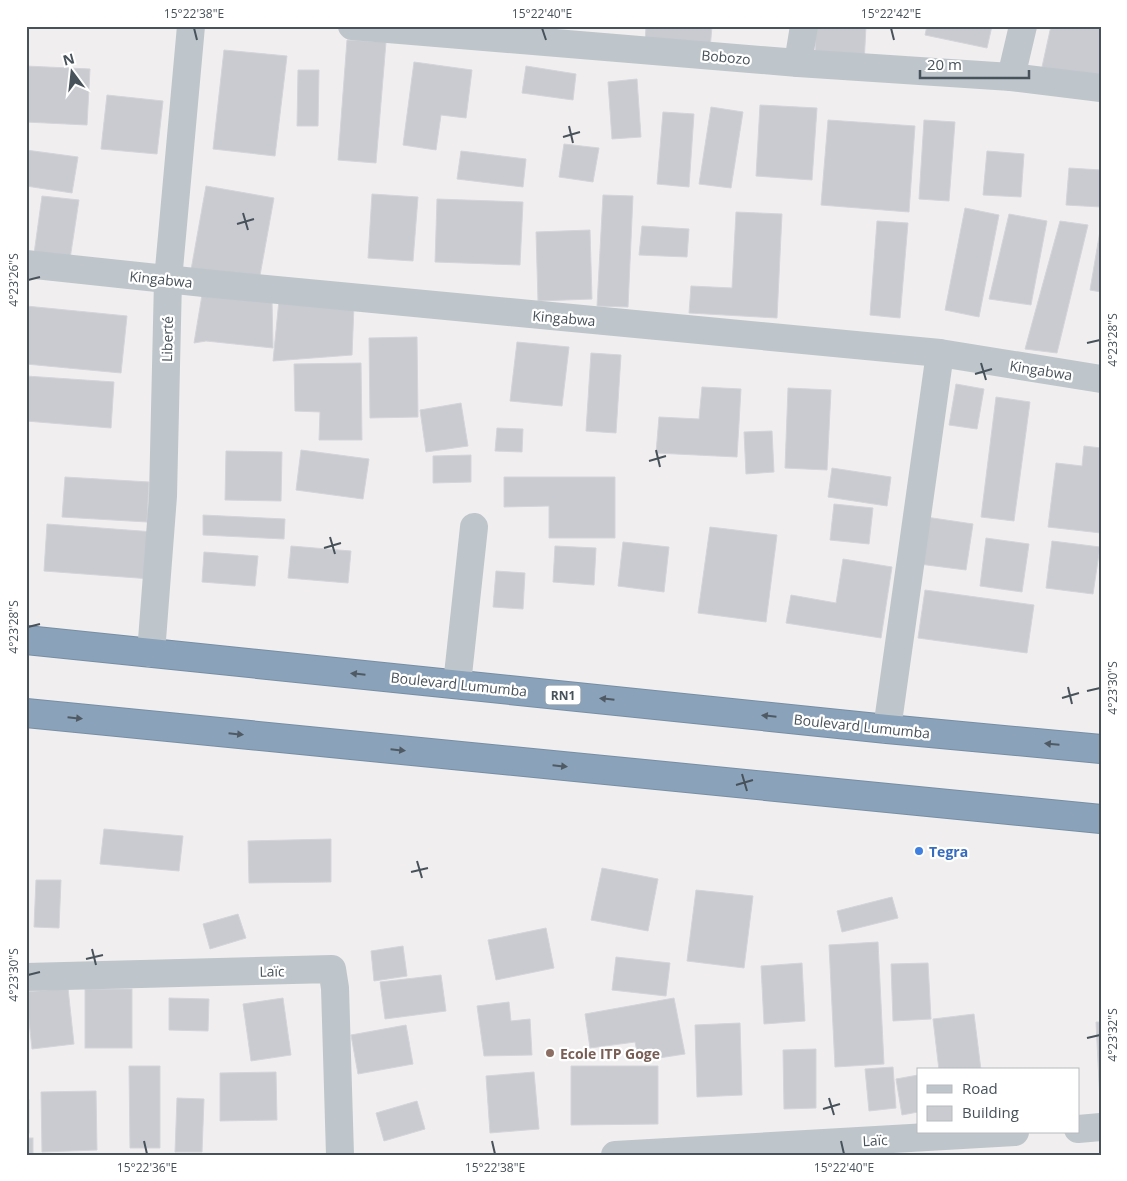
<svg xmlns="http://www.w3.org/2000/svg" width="1127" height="1181" font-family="'Open Sans',sans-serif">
<rect width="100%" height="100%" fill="#f1eeef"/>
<!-- building -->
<g fill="#c9cbd1" stroke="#d3d5d9">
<path d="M646,26h66l-2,23 -65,-5z"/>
<path d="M816,26h50l-2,38 -49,-2z"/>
<path d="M927,26h65l-5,22 -62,-13z"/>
<path d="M1051,26h50v53l-59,-12z"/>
<path d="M347,40l39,2 -10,121 -38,-3z"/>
<path d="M224,50l63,6 -12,100 -62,-7z"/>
<path d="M414,62l58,8 -6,48 -25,-3 -5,35 -33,-5z"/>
<path d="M26,66l64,3 -3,56 -61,-3z"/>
<path d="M526,66l50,8 -3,26 -51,-7z"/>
<path d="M298,70h21l-1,56h-21z"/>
<path d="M637,79l4,58 -29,2 -4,-57z"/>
<path d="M107,95l56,6 -6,53 -56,-5z"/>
<path d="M760,105l57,3 -5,72 -56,-4z"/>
<path d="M711,107l32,5 -12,76 -32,-4z"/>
<path d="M663,112l31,2 -5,73 -32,-3z"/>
<path d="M828,120l87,6 -6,86 -88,-7z"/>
<path d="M924,120l31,2 -6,79 -30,-2z"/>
<path d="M564,144l35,4 -6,34 -34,-5z"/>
<path d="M26,150l52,7 -6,36 -46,-7z"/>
<path d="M461,151l65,8 -3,28 -66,-8z"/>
<path d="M987,151l37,3 -3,43 -38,-2z"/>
<path d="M1069,168l32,2v37l-35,-2z"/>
<path d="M206,186l68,12 -15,83 -68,-11z"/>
<path d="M372,194l46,3 -5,64 -45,-3z"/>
<path d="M603,195l30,1 -5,111 -31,-1z"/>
<path d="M42,196l37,4 -9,59 -36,-5z"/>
<path d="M437,199l86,3 -3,63 -85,-3z"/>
<path d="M965,208l34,7 -20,102 -34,-7z"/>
<path d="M736,212l46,2 -5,104 -88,-5 2,-27 41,2z"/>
<path d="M1009,214l38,7 -16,84 -42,-6z"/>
<path d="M877,221l31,2 -8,95 -30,-3z"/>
<path d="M1060,221l28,4 -31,128 -32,-4z"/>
<path d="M642,226l47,3 -2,28 -48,-2z"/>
<path d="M590,230l2,69 -54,2 -2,-69z"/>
<path d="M1100,231h1v61l-11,-2z"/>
<path d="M204,283l68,17 1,48 -67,-7 -12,2z"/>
<path d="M279,300l75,5 -2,50 -79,6z"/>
<path d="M26,306l101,10 -6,57 -95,-9z"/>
<path d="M417,337l1,80 -48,1 -1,-80z"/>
<path d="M517,342l52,5 -7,59 -52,-5z"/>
<path d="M591,353l30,2 -5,78 -30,-2z"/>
<path d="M361,363l1,77h-43l1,-28 -25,-1 -1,-47z"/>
<path d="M26,376l88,6 -3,46 -85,-7z"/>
<path d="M956,384l28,5 -7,40 -28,-4z"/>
<path d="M702,387l39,2 -4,68 -81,-4 3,-36 40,2z"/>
<path d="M788,388l43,2 -4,80 -42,-2z"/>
<path d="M996,397l34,5 -16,119 -33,-4z"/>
<path d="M461,403l7,43 -42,6 -6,-42z"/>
<path d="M497,428l26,1 -1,23 -27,-1z"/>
<path d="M772,431l2,41 -28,2 -2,-42z"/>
<path d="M1084,446l17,2v85l-53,-6 8,-64 26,3z"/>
<path d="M301,450l68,9 -6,40 -67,-9z"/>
<path d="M226,451l56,1 -1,49 -56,-1z"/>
<path d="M471,455v27l-38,1v-27z"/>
<path d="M832,468l59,9 -4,29 -59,-9z"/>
<path d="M65,477l84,5 -2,40 -85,-5z"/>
<path d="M504,477h111v61h-66v-32l-45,1z"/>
<path d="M834,504l39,4 -4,36 -39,-4z"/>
<path d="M203,515l82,4 -1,20 -81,-4z"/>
<path d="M926,517l47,7 -7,46 -47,-6z"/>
<path d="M47,524l107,8 -3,47 -107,-8z"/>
<path d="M710,527l67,8 -11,87 -68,-9z"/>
<path d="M986,538l43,6 -7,48 -42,-6z"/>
<path d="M1052,541l48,6 -7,47 -47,-6z"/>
<path d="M623,542l46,5 -5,45 -46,-6z"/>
<path d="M291,546l60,5 -3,32 -60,-5z"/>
<path d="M555,546l41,2 -2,37 -41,-3z"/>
<path d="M204,552l54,4 -3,30 -53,-4z"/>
<path d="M843,559l49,8 -11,71 -95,-15 5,-28 45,8z"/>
<path d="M496,571l29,2 -2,36 -30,-2z"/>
<path d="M925,590l109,15 -7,48 -109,-15z"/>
<path d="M104,829l79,7 -4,35 -79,-7z"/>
<path d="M331,839v43l-82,1 -1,-42z"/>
<path d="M602,868l56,11 -10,52 -57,-11z"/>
<path d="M36,880h25l-2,48 -25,-1z"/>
<path d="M696,890l57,6 -9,72 -57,-7z"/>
<path d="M892,897l6,21 -56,14 -5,-21z"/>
<path d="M238,914l8,24 -36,11 -7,-25z"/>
<path d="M546,928l8,40 -58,12 -8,-40z"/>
<path d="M878,942l6,122 -49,3 -6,-122z"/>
<path d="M403,946l4,30 -33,5 -3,-30z"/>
<path d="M616,957l54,6 -4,33 -54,-6z"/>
<path d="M802,963l3,58 -41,3 -3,-58z"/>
<path d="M928,963l3,56 -38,2 -2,-57z"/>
<path d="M441,975l5,36 -61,8 -5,-37z"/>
<path d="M68,988l6,56 -42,5 -6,-57z"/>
<rect x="85" y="989" width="47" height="59"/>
<path d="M169,998l40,1 -1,32 -39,-1z"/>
<path d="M283,998l8,57 -40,6 -8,-57z"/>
<path d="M674,998l11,56 -46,7 -4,-19 -45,6 -5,-34z"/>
<path d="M509,1002l2,19 19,-2 2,36 -48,1 -7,-50z"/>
<path d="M974,1014l7,56h-42l-6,-51z"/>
<path d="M1096,1022h5v100z"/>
<path d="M740,1023l2,72 -45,2 -2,-72z"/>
<path d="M406,1025l7,39 -55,10 -7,-39z"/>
<path d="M816,1049v59l-32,1 -1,-59z"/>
<path d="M129,1066h31v82h-30z"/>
<path d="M571,1066h87v58l-87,1z"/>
<path d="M893,1067l3,41 -27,3 -4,-42z"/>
<path d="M276,1072l1,48 -57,1v-48z"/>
<path d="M534,1072l5,57 -49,4 -4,-57z"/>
<path d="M918,1075v37l-16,3 -6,-36z"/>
<path d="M96,1091l1,59 -55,2 -1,-60z"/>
<path d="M177,1098l27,1 -2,53h-27z"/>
<rect x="26" y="1100" width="3" height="33"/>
<path d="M417,1101l8,28 -41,12 -8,-28z"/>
<rect x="26" y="1138" width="7" height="17"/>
</g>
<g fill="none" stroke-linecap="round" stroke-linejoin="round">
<defs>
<g id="highway">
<path d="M26,640l861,89 214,20"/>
<path d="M26,713l1075,106"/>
</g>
</defs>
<!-- highway casing -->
<use href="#highway" stroke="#758ea5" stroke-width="30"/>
<!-- minor -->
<g stroke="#bec6cc" stroke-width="28">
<path d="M352,26l446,37 213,14 90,11"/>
<path d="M798,63l6,-37"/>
<path d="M1011,77l12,-51"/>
<path d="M26,264l178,19 736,70 161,26"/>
<path d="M151,653l12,-157 5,-216 23,-254"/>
<path d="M457,684l17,-157"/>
<path d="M887,729l53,-376"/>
<path d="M26,977l306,-8 3,19 5,167"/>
<path d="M1078,1129l23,-2"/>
<path d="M615,1155l400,-23"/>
</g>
<!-- highway -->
<use href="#highway" stroke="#8aa3ba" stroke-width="28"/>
</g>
<!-- one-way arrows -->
<defs><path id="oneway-solid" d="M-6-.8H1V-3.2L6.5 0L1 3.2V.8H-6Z" transform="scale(1.25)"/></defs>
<g fill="#4f5a64">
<use href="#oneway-solid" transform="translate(358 674) rotate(-174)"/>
<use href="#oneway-solid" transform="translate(607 699) rotate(-174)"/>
<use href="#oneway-solid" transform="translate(769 716) rotate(-174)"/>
<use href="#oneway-solid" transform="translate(75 718) rotate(6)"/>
<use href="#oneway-solid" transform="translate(236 734) rotate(6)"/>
<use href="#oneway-solid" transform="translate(1052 744) rotate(-175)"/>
<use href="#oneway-solid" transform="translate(398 750) rotate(6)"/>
<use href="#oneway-solid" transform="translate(560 766) rotate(6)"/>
</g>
<!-- ticks -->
<path fill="none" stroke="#48525a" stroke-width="2" d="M194,28l3,12M542,28l4,12M891,28l3,12M569,126l4,17M563,137l17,-5M243,213l5,17M237,224l17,-5M28,280l12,-3M1087,343l13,-3M981,363l5,17M975,374l17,-5M656,450l4,17M649,461l17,-5M330,537l5,17M324,548l17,-5M28,627l12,-3M1068,687l4,17M1087,691l13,-3M1062,698l17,-5M742,774l5,17M736,785l17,-5M417,861l5,17M411,872l17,-4M92,949l4,16M86,959l17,-4M28,975l12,-3M1087,1038l13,-3M829,1098l5,17M823,1109l17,-5M144,1141l3,13M492,1141l3,13M841,1141l3,13"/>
<!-- markers -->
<circle fill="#3f7fe0" stroke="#fff" stroke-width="2" cx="919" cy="851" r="5"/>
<circle fill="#8d6e63" stroke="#fff" stroke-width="2" cx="550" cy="1053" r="5"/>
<g text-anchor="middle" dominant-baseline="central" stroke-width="4.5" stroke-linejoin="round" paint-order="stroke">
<!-- shield labels -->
<rect fill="#fff" stroke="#7f868c" stroke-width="1" x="545.5" y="685.5" width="35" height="19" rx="4"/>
<g font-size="12" font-weight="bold" fill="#48525a">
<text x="563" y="695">RN1</text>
</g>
<!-- street labels -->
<g font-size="14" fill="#48525a" stroke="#fff">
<text transform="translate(726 57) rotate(5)">Bobozo</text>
<text transform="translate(161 279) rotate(6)">Kingabwa</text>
<text transform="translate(564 318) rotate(5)">Kingabwa</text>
<text transform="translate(167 339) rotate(-89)">Liberté</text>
<text transform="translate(1041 370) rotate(9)">Kingabwa</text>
<text transform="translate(459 684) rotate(6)">Boulevard Lumumba</text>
<text transform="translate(862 726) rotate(6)">Boulevard Lumumba</text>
<text transform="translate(272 971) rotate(-1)">Laïc</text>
<text transform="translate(875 1140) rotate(-3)">Laïc</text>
</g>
<!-- shop labels -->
<g font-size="14" font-weight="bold" fill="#366cbe" stroke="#fff" text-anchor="start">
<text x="929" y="851">Tegra</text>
</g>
<!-- education labels -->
<g font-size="14" font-weight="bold" fill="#785e54" stroke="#fff" text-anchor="start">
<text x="560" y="1053">Ecole ITP Goge</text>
</g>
</g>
<!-- border -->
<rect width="1127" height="1181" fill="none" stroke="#ffffff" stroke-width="55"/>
<!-- legend -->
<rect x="917" y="1068" width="162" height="65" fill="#ffffff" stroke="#b6babd"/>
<rect x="927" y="1085" width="25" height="8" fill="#bec6cc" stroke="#b6babd"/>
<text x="962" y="1094" font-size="15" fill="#48525a">Road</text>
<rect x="927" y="1106" width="25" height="15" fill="#c9cbd1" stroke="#b6babd"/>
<text x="962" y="1118" font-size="15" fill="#48525a">Building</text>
<!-- north arrow -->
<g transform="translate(72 72) rotate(345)" stroke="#ffffff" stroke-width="4" paint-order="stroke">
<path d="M0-4L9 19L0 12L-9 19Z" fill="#48525a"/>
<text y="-8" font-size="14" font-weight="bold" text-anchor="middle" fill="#48525a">N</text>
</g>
<!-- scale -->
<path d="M920 70v8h109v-8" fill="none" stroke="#48525a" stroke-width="2.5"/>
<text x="927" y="70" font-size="15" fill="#48525a" stroke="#ffffff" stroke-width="4" paint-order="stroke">20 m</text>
<rect x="28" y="28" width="1072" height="1126" fill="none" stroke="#48525a" stroke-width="2"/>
<g font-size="12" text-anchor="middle" fill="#48525a">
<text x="194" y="18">15°22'38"E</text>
<text x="542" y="18">15°22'40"E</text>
<text x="891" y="18">15°22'42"E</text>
<text transform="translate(14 280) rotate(-90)" y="4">4°23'26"S</text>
<text transform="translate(1113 340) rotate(-90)" y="4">4°23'28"S</text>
<text transform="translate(14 627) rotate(-90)" y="4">4°23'28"S</text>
<text transform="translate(1113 688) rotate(-90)" y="4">4°23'30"S</text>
<text transform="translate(14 975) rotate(-90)" y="4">4°23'30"S</text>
<text transform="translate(1113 1035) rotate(-90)" y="4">4°23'32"S</text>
<text x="147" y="1172">15°22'36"E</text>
<text x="495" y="1172">15°22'38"E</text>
<text x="844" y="1172">15°22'40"E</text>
</g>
</svg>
